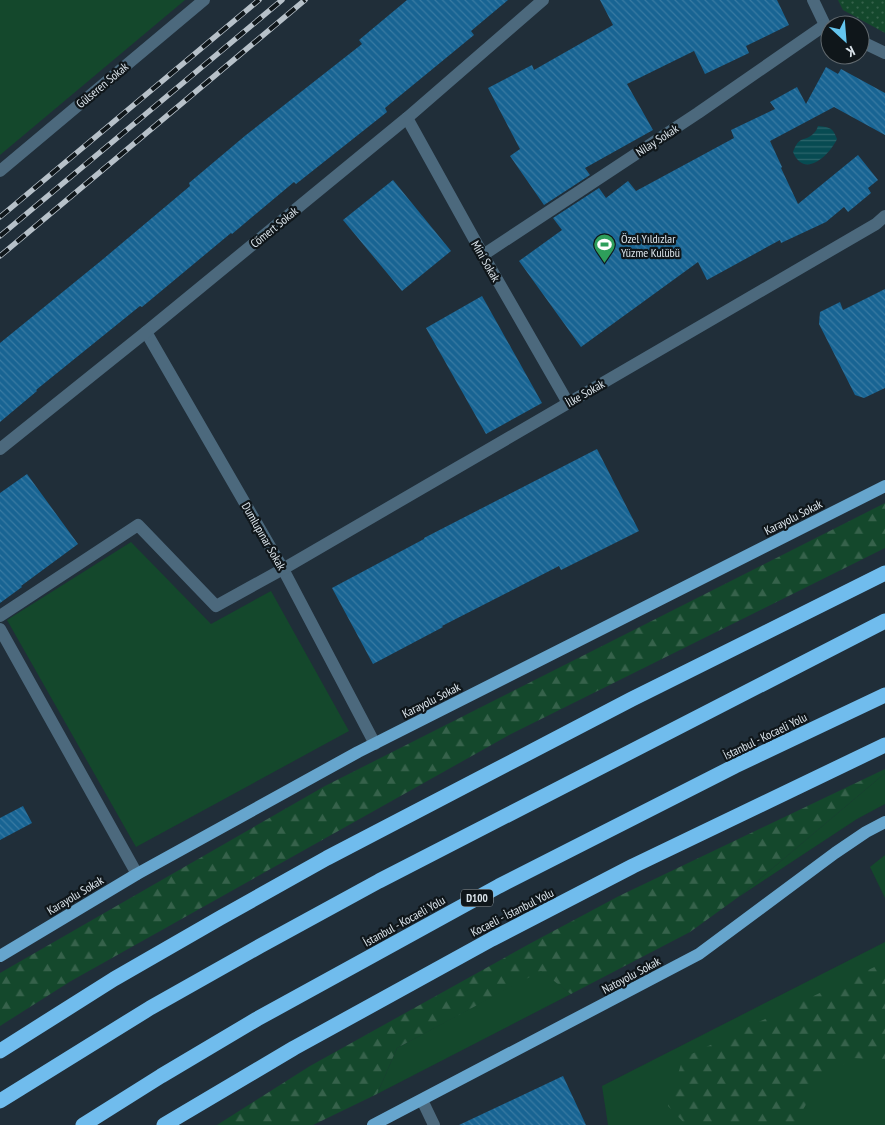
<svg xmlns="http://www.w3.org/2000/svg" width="885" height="1125" font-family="'PT Sans Narrow',sans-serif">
<defs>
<pattern id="forest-firs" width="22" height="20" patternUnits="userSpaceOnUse" patternTransform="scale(1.25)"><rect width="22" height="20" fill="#14482c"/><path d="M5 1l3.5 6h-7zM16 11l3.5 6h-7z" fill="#36624b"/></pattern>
<pattern id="park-dots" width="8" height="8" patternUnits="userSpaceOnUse" patternTransform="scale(1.25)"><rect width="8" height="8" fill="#14482c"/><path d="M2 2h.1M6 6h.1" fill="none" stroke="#36624b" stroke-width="1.8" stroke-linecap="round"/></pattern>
<pattern id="water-rules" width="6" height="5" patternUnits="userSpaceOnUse" patternTransform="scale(1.25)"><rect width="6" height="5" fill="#074b52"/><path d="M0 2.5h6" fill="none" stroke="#2b656b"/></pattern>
<pattern id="building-back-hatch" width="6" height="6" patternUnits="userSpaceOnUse" patternTransform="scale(1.25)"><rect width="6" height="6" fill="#186493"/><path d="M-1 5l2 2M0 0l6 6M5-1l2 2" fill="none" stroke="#397aa2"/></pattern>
</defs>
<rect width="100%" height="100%" fill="#202e39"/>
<!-- grass -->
<g fill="#14482c">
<path d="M0,0h185l-185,155z"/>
<path d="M131,542l80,82 60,-33 78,140 -213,116 -129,-227z"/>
<path d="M885,773v31l-28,15 -120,79z"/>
<path d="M885,855v43l-15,-31z"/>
<path d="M885,942v183h-277l-6,-39z"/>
<path d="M541,970l30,24 -194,100 20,-46z"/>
</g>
<!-- forest -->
<g fill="url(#forest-firs)">
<path d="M885,503v45l-374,186 -440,247 -71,45v-53l325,-187z"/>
<path d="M885,769v4l-148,125 -47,34 -119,62 -30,-23 -144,77 -20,46 -64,31h-96l93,-59 221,-123 88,-47z"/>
<path d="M885,962v98l-33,-2 -34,26 -24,41h-108l-18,-19 15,-48z"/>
</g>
<!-- park -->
<path fill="url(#park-dots)" d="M838,0h47v33l-42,-23z"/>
<!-- water -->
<path fill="url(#water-rules)" d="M818,126c12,1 15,2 19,13 -8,17 -33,40 -44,13 7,-18 11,-9 21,-19 2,-2 3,-4 4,-7z"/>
<!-- building -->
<g fill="url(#building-back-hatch)">
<path d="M407,0h101l-37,31 3,4 -89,73 2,4 -91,72 -2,-2 -62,52 -1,-1 -89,74 -2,-1 -104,84 1,1 -37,31v-79l102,-83 88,-74 -1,-3 57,-48 116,-91 -3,-4z"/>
<path d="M600,0h177l12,25 -43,21 3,7 -44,21 -11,-23 -67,33 26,46 -68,38 5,7 -46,30 -34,-49 10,-7 -32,-61 44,-23 2,5 79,-45z"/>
<path d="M826,67l12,7 3,-5 44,24v42l-51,-28 -64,34 12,26 -1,1 17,36 60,-49 20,25 -10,8 3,5 -23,19 -4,-5 -18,15 -45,21 -1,-3 -73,40 -9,-18 -117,85 -62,-86 43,-31 -9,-12 46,-30 7,10 22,-17 8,10 98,-53 -3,-8 44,-21 -5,-7 27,-15 9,17z"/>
<path d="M393,180l58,71 -49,40 -59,-71z"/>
<path d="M885,289v99l-21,10 -9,-3 -36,-71 1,-12 20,-10 3,8z"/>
<path d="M482,296l60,107 -56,31 -60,-106z"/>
<path d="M597,449l42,82 -78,39 -2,-4 -117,60 1,1 -70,37 -41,-76 92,-49v-1z"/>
<path d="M27,474l51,70 -57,42 1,1 -22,16v-110z"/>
<path d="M23,806l9,17 -32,17v-22z"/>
<path d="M563,1076l23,49h-127z"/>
</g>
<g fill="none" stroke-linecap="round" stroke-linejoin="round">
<!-- minor -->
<g stroke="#4c697d" stroke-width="12">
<path d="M813,0l12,25"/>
<path d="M860,41l25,12"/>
<path d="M407,118l76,137 85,148"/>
<path d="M0,171l204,-171"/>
<path d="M483,255l215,-142 127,-88"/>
<path d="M146,332l137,237 92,175"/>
<path d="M0,449l146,-117 261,-214 136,-118"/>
<path d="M0,616l138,-91 78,81 67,-37 593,-345 9,-8"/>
<path d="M0,629l137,245"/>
<path d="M422,1100l12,25"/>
</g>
<!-- major -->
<g stroke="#66a5cd" stroke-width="12">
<path d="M0,956l137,-82 221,-122 527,-266"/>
<path d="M373,1125l326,-171 136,-101 31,-21 19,-10"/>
</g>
<!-- highway -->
<g stroke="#70bced" stroke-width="15">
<path d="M0,1051l114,-72 106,-61 107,-60 305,-159 253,-126"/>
<path d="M0,1101l150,-93 110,-62 119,-65 506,-260"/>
<path d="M83,1125l78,-49 96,-57 242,-133 236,-120 150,-71"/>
<path d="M164,1125l130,-77 198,-109 141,-73 252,-121"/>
</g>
<defs>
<g id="rail">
<path d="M0,217l259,-217"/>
<path d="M0,236l282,-236"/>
<path d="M0,256l305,-256"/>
</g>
</defs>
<!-- rail casing -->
<use href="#rail" stroke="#b7c1c9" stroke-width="5.5"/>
<!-- rail -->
<use href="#rail" stroke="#0f161a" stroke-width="4" stroke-dasharray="11" stroke-linecap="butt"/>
</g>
<!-- icons -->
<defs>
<symbol id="stadium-pin" viewBox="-11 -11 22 30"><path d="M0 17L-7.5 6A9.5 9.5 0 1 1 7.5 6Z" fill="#2e9e5b" stroke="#0f161a"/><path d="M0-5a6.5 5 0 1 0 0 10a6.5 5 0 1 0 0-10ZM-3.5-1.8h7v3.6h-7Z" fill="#fff"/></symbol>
</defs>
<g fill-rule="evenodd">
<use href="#stadium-pin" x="592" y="232" width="25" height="34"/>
</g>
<g text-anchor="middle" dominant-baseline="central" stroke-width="4.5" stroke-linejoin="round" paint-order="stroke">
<!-- shield labels -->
<rect fill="#0f161a" stroke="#9ea7ad" stroke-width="1" x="461" y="889.5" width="32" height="17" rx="4"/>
<g font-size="11" font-weight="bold" fill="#dce5ec">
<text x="477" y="898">D100</text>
</g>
<!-- street labels -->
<g font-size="12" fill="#dce5ec" stroke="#0f161a">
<text transform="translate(102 85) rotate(-40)">Gülseren Sokak</text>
<text transform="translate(657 140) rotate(-33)">Nilay Sokak</text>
<text transform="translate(274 227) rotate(-39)">Cömert Sokak</text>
<text transform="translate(486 261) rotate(60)">Mini Sokak</text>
<text transform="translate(585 393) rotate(-30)">İlke Sokak</text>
<text transform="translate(793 517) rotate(-27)">Karayolu Sokak</text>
<text transform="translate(264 536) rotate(60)">Dumlupınar Sokak</text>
<text transform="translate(431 700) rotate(-27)">Karayolu Sokak</text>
<text transform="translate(765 736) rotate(-26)">İstanbul - Kocaeli Yolu</text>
<text transform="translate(75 895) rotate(-31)">Karayolu Sokak</text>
<text transform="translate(512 912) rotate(-27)">Kocaeli - İstanbul Yolu</text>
<text transform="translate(404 921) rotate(-29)">İstanbul - Kocaeli Yolu</text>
<text transform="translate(631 975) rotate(-28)">Natoyolu Sokak</text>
</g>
<!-- poi labels -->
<g font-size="12" fill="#dce5ec" stroke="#0f161a" text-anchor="start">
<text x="621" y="238">Özel Yıldızlar<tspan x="621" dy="14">Yüzme Kulübü</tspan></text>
</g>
</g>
<!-- north arrow -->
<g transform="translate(845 40) rotate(154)"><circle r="24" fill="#0f161a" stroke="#61696e"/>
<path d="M0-4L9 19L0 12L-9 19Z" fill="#64c5ee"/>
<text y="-8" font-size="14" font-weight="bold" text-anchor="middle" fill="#dce5ec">K</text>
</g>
</svg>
